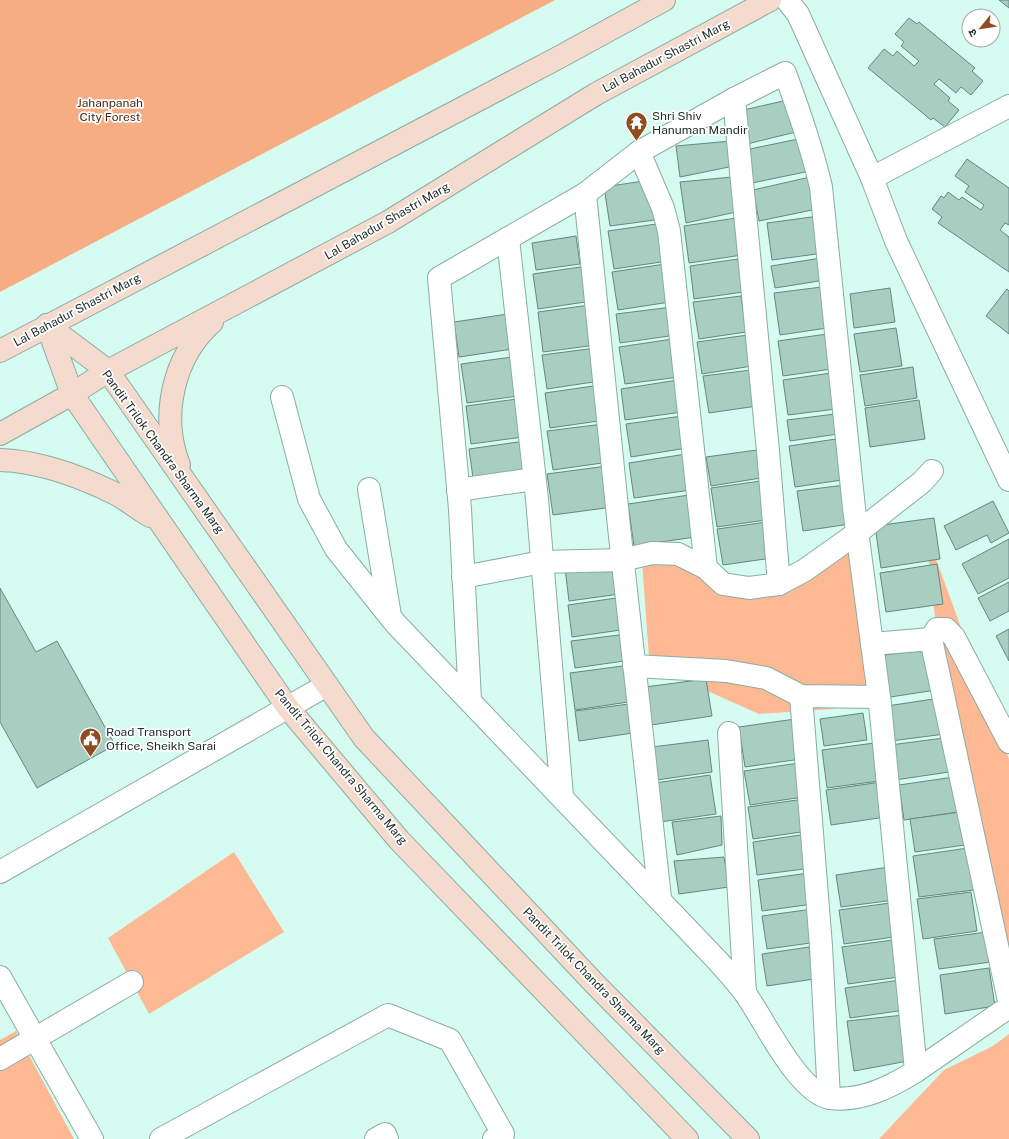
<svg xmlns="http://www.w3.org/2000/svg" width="1009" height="1139" font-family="'Public Sans','Noto Sans Devanagari',sans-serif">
<rect width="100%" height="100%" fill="#d6fbf0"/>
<!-- green -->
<g fill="#fdb993">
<path d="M925,529l84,230v210l-16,10 -58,-362z"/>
<path d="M848,543l22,147 -38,19 -73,5 -74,-33 -36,-24 -8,-109 99,43z"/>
<path d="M234,852l50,80 -135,82 -41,-76z"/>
<path d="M16,1031l58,108h-74v-99z"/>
<path d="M1009,1034v105h-130l65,-69 49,-24z"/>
</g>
<!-- forest -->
<path fill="#f7ad83" d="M0,0h555l-555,292z"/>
<!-- building -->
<g fill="#a8cdc1" stroke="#66887e">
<path d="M999,0h10v8z"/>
<path d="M909,18l8,6 2,-2 56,46 -3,3 11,10 -12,14 -10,-8 -5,6 -17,-14 -5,5 16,14 -2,3 11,9 -14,17 -12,-9 -2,2 -63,-52 16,-19 9,7 4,-5 17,15 5,-5 -18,-15 3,-4 -9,-8z"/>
<path d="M792,99l8,32 -53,13 -8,-33z"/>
<path d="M803,138l7,33 -58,12 -7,-33z"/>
<path d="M731,141l3,25 -54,11 -4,-31z"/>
<path d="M967,159l42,29v37l-4,-2 -5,7 9,7v35l-71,-49 4,-6 -10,-8 9,-13 3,2 4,-6 11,8 3,-3 19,13 3,-5 -19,-13 4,-6 -14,-10z"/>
<path d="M732,177l4,35 -50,11 -6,-41z"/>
<path d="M810,177l7,32 -58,12 -6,-31z"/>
<path d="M650,180l5,40 -45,6 -6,-39z"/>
<path d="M819,216l5,37 -52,7 -5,-37z"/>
<path d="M736,218l6,37 -53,8 -5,-37z"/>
<path d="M663,223l5,38 -54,8 -6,-38z"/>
<path d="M576,236l4,28 -44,6 -4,-27z"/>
<path d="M821,258l4,22 -50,8 -4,-22z"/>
<path d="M738,259l5,33 -49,7 -4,-33z"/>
<path d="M665,264l5,38 -52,8 -6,-38z"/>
<path d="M587,266l5,35 -54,8 -5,-35z"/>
<path d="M822,287l5,41 -47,7 -6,-42z"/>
<path d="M890,288l5,34 -41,6 -4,-34z"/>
<path d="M1007,289l2,2v43l-23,-18z"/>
<path d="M741,296l5,36 -47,7 -6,-37z"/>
<path d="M590,305l6,40 -53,7 -5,-40z"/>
<path d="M672,307l4,28 -56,8 -4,-29z"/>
<path d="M508,314l5,35 -54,8 -5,-35z"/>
<path d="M896,328l6,38 -42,6 -6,-38z"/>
<path d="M827,334l5,35 -49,7 -5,-35z"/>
<path d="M748,335l4,31 -50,8 -5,-32z"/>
<path d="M673,339l6,38 -54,7 -6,-37z"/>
<path d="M596,348l4,33 -53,8 -5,-34z"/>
<path d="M512,357l6,39 -51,7 -6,-39z"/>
<path d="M913,367l4,31 -52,8 -5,-31z"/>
<path d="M751,370l6,36 -48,7 -6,-37z"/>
<path d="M831,373l5,36 -48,6 -5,-35z"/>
<path d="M678,380l4,32 -57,8 -4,-31z"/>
<path d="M600,385l5,35 -55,8 -5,-35z"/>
<path d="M517,399l6,38 -52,7 -5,-38z"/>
<path d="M919,400l6,39 -55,8 -5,-39z"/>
<path d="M835,414l3,20 -48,7 -3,-21z"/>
<path d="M682,416l5,32 -56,9 -5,-33z"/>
<path d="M603,424l6,38 -56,8 -6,-39z"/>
<path d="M836,439l6,41 -47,7 -6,-41z"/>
<path d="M525,441l4,29 -56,8 -4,-29z"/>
<path d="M757,450l4,28 -50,8 -5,-29z"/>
<path d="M686,454l5,36 -57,8 -5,-35z"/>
<path d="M607,466l6,41 -60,8 -6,-41z"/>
<path d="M761,481l5,39 -49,7 -6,-39z"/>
<path d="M845,485l5,39 -47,7 -6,-40z"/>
<path d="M689,495l6,42 -61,9 -6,-42z"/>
<path d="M993,501l16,32 -18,10 -4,-8 -31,15 -12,-24z"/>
<path d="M934,518l6,41 -59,9 -6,-42z"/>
<path d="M767,522l5,36 -49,7 -6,-36z"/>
<path d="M1009,539v39l-31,16 -16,-30z"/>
<path d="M616,561l4,33 -51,7 -4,-33z"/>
<path d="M937,564l6,40 -57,8 -6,-39z"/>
<path d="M1009,582v29l-19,10 -12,-23z"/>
<path d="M0,588l36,64 21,-11 58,104 -78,43 -37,-66z"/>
<path d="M623,597l5,32 -56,8 -4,-32z"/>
<path d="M1009,629v32l-13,-25z"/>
<path d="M627,634l4,26 -56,8 -4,-27z"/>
<path d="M930,649l6,41 -52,8 -6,-42z"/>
<path d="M630,665l5,36 -60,9 -5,-37z"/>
<path d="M706,679l6,37 -61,9 -6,-38z"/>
<path d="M940,698l5,36 -54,7 -4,-35z"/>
<path d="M629,704l4,29 -54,8 -4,-30z"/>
<path d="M863,713l4,27 -43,6 -4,-27z"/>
<path d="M795,719l6,40 -56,8 -6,-40z"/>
<path d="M944,738l5,34 -54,8 -5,-35z"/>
<path d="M708,740l4,32 -55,8 -5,-33z"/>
<path d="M874,743l5,38 -52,7 -5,-38z"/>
<path d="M799,763l4,34 -53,8 -6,-34z"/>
<path d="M710,775l6,39 -56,8 -5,-39z"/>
<path d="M954,777l5,35 -55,8 -5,-35z"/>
<path d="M881,782l5,35 -55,8 -5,-35z"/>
<path d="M804,799l4,32 -55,8 -5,-32z"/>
<path d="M960,812l5,33 -50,7 -5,-33z"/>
<path d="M721,816l1,29 -45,10 -5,-33z"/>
<path d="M807,834l5,34 -55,7 -4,-33z"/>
<path d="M968,848l6,42 -55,7 -6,-41z"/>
<path d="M724,857l5,30 -50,7 -5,-33z"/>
<path d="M889,867l5,33 -53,7 -5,-32z"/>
<path d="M809,873l4,31 -51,7 -4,-31z"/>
<path d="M971,892l6,39 -54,8 -6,-40z"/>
<path d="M897,902l4,34 -57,8 -5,-34z"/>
<path d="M813,909l5,33 -51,7 -5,-33z"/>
<path d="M987,932l4,30 -52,7 -5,-30z"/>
<path d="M900,939l6,37 -58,8 -6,-37z"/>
<path d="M809,947l5,32 -47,7 -5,-32z"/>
<path d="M989,968l6,38 -50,8 -5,-39z"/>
<path d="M900,980l5,30 -55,8 -5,-30z"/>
<path d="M904,1015l4,46 -54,10 -7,-50z"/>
</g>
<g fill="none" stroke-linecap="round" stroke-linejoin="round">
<defs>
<g id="street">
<path d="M787,0l11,14 74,164 24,63 113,239"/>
<path d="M734,99l34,352 11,133"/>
<path d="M639,152l24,56 6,23 37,337"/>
<path d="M872,178l137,-72"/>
<path d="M585,194l34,333 41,371"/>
<path d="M508,239l29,260 25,297"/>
<path d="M282,397l27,102 27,50 59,74 320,335c10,11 21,23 30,35 18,25 53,100 85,105 31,4 61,-11 86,-27l-36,-367 -26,-196 -33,-321c-9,-39 -22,-76 -36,-114l-51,26 -95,53 -54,42 -146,84 21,231 10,191"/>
<path d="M369,489l21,127"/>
<path d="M458,490l76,-11"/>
<path d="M463,577l79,-15 80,-2 30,-7 26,1 28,14 17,16 26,4 30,-4 26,-14 52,-37 65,-51 10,-11"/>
<path d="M931,639l6,-10h9l8,8 55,105"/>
<path d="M872,644l59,-5 78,362"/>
<path d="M634,666l92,5 40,7 35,18 78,1"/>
<path d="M801,696l20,250 8,152"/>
<path d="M729,733l16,260"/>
<path d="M0,872l327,-187"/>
<path d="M0,977l92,162"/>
<path d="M0,1059l132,-77"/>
<path d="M916,1071l93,-64"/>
<path d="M161,1139l227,-124 62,25 53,94 -9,5"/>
<path d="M376,1139l9,-5 2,5"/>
</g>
<g id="secondary">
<path d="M47,325l61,46 256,367 230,245 154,156"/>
<path d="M47,325l25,69 216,314 111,132 288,299"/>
<path d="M0,351l554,-291 110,-60"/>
<path d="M0,434l72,-40 36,-23 280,-149 208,-128 174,-94"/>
<path d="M0,460c39,1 79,16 114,33 12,6 24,16 36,23"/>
<path d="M179,465c-19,-49 -6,-108 33,-143"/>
</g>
</defs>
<!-- street casing -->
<use href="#street" stroke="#8aada2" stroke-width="24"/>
<!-- secondary casing -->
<use href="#secondary" stroke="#8aada2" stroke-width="24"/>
<!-- street -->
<use href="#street" stroke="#fff" stroke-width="22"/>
<!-- secondary -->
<use href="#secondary" stroke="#f4dbcd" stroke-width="22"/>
</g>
<!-- icons -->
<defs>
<symbol id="temple-pin" viewBox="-11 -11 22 30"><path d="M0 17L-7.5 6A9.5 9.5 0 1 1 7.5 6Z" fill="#904c1f" stroke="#fff"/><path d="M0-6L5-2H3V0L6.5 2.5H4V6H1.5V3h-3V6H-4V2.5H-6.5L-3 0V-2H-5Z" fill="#fff"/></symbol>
<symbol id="civic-pin" viewBox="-11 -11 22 30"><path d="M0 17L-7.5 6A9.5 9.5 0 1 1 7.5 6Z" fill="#904c1f" stroke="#fff"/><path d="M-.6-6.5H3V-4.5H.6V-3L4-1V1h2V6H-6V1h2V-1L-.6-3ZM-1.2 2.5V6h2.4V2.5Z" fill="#fff"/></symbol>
</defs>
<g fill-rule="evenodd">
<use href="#temple-pin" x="624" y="110" width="25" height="34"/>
<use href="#civic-pin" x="78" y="726" width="25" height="34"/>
</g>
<g text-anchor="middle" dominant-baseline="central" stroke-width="3.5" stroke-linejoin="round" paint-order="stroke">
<!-- street labels -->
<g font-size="12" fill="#21302c" stroke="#fff">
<text transform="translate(666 56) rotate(-28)">Lal Bahadur Shastri Marg</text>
<text transform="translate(387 221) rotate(-30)">Lal Bahadur Shastri Marg</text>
<text transform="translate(77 310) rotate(-28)">Lal Bahadur Shastri Marg</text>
<text transform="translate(163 452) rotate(54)">Pandit Trilok Chandra Sharma Marg</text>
<text transform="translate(341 767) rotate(50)">Pandit Trilok Chandra Sharma Marg</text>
<text transform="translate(594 981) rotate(46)">Pandit Trilok Chandra Sharma Marg</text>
</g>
<!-- park labels -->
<g font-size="12" fill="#4c2811" stroke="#fff">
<text x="110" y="103">Jahanpanah<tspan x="110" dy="14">City Forest</tspan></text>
</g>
<!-- poi labels -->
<g font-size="12" fill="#21302c" stroke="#fff" text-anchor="start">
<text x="652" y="116">Shri Shiv<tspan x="652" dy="14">Hanuman Mandir</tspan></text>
<text x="106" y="732">Road Transport<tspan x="106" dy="14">Office, Sheikh Sarai</tspan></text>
</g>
</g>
<!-- north arrow -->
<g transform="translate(981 28) rotate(240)"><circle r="19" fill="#ffffff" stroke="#a6acab"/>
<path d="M0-3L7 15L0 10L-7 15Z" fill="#904c1f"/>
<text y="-6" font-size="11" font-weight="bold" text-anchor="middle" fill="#21302c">उ</text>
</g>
</svg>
